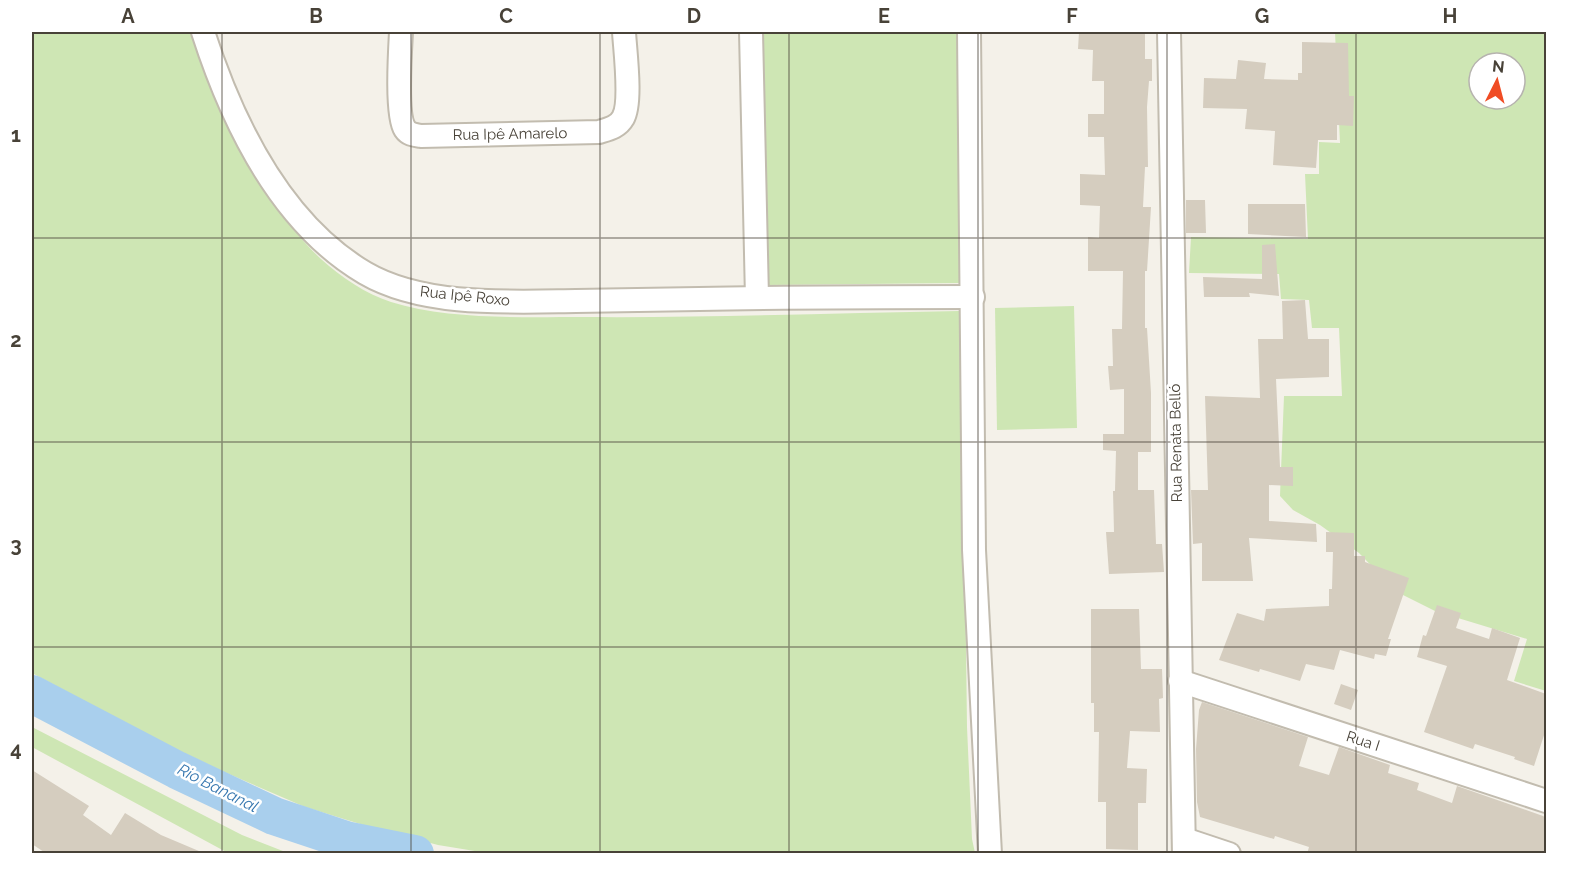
<svg xmlns="http://www.w3.org/2000/svg" width="1578" height="885" font-family="Raleway,sans-serif">
<rect width="100%" height="100%" fill="#f4f1e9"/>
<!-- green -->
<g fill="#cee6b4" fill-rule="evenodd">
<path d="M32,32h164c15,32 29,64 43,96 23,50 41,93 82,131 20,18 45,35 70,43 57,18 132,15 192,15 125,1 250,-4 376,-6l6,256 2,160 5,112 3,14 -482,1 -55,-9 -68,-18 -65,-20 -83,-36 -65,-31 -125,-67z"/>
<path d="M757,32h200l4,251 -196,2z"/>
<path d="M1335,32h211v659l-32,-10 13,-42 -92,-28 -38,-19 -38,-39 -39,-28 -27,-15 -13,-14 4,-100h58l-3,-68h-27l-3,-28 -28,-1 -2,-25 -90,-1 2,-36 117,2 -3,-65h14v-32l21,1zM1479,63h36v36h-36z"/>
<path d="M1074,306l3,122 -80,2 -2,-122z"/>
<path d="M32,727l210,108 46,18h-60l-196,-106z"/>
</g>
<g fill="none" stroke-linecap="round" stroke-linejoin="round">
<!-- river -->
<path stroke="#a9cfed" stroke-width="38" d="M32,694l145,76 97,46 72,24 69,14"/>
</g>
<!-- building -->
<g fill="#d5cdbf">
<path d="M1079,32h66v27h7v22h-3l-2,26 1,60h-3l-2,40h8l-4,64h-2v57h2l4,65v59h-13v38h16l2,54h6l2,28 -55,2 -3,-42h8l-1,-41h2l1,-40 -13,-1v-16h21v-45l-14,1 -2,-24h5l-1,-37h10l1,-58h-35v-34l11,1 1,-32 -20,-1v-31l25,1 -1,-38h-16v-23h16v-33h-12l1,-31 -15,-1z"/>
<path d="M1302,42l46,1 1,53h5l-1,30 -16,-1v15h-19l-2,28 -43,-3 2,-34 -30,-2 2,-20 -44,-1 1,-30 32,1 2,-19 28,3 -2,16 34,1v-7h4z"/>
<path d="M1186,200h19l1,33h-20z"/>
<path d="M1248,204h57l1,33 -58,-3z"/>
<path d="M1275,244l4,52 -30,-3 1,4h-46l-1,-20 59,2v-34z"/>
<path d="M1305,300l3,39h21v38l-53,2 4,88h13v19l-24,-1v36l47,3 1,18 -68,-4 4,43h-51v-38l-9,1 -2,-54h17l-3,-94 55,2 -2,-59h25l-1,-38z"/>
<path d="M1326,532l28,1v23h11v6l44,16 -21,61h3l-5,17 -11,-2 -1,5 -34,-9 -6,20 -28,-6 -6,17 -40,-12 -1,3 -40,-12 18,-47 27,8 2,-12 63,-3v-17h3l1,-37h-7z"/>
<path d="M1437,605l24,8 -5,15 33,11 3,-11 28,10 -13,42 39,14v35l-12,37 -20,-7 1,-2 -40,-13 -2,5 -49,-17 23,-66 -30,-9 6,-22 3,1z"/>
<path d="M1091,609h48l2,60h21l1,29 -4,1 1,33 -30,-1 -3,37 20,1 -1,34h-8v47l-32,-1v-47h-8l1,-70h-5v-29h-3z"/>
<path d="M1341,684l17,6 -7,20 -17,-6z"/>
<path d="M1202,702l106,35 -9,29 30,9 10,-28 51,18 -2,8 31,10 -2,7 35,13 5,-17 86,30 3,2v36h-239l2,-7 -34,-11 -1,3 -74,-22 -3,-15 -1,-53 3,-39z"/>
<path d="M32,770l57,36 -6,9 28,20 14,-22 36,22 45,19h-159l-15,-10z"/>
</g>
<g fill="none" stroke-linecap="round" stroke-linejoin="round">
<defs>
<g id="minor">
<path d="M203,32c29,90 77,191 162,241 58,34 145,29 211,28 41,-1 82,-1 123,-2 91,-2 182,-2 274,-2"/>
<path d="M401,32c-1,18 -5,84 4,97 4,6 10,6 16,7l178,-4c10,-3 19,-5 24,-14 9,-15 2,-68 1,-86"/>
<path d="M751,32l6,266"/>
<path d="M969,32l5,518 16,304"/>
<path d="M1169,32l15,822"/>
<path d="M1180,681l366,120"/>
<path d="M1184,839l45,15"/>
</g>
</defs>
<!-- minor casing -->
<use href="#minor" stroke="#c2bcaf" stroke-width="26"/>
<!-- minor -->
<use href="#minor" stroke="#fff" stroke-width="22"/>
</g>
<!-- grid -->
<path fill="none" stroke="#484238" stroke-width="1.5" stroke-opacity="0.55" d="M222,32v822M411,32v822M600,32v822M789,32v822M978,32v822M1167,32v822M1356,32v822M32,238h1514M32,442h1514M32,647h1514"/>
<g text-anchor="middle" dominant-baseline="central" stroke-width="5" stroke-linejoin="round" paint-order="stroke">
<!-- street labels -->
<g font-size="15" fill="#484238" stroke="#fff">
<text transform="translate(510 134) rotate(-1)">Rua Ipê Amarelo</text>
<text transform="translate(465 296) rotate(6)">Rua Ipê Roxo</text>
<text transform="translate(1176 443) rotate(-91)">Rua Renata Belló</text>
<text transform="translate(1363 741) rotate(18)">Rua I</text>
</g>
<!-- water labels -->
<g font-size="16" font-style="italic" fill="#3576af" stroke="#fff">
<text transform="translate(218 788) rotate(27)">Rio Bananal</text>
</g>
</g>
<!-- border -->
<rect width="1578" height="885" fill="none" stroke="#ffffff" stroke-width="66"/>
<!-- north arrow -->
<g transform="translate(1497 81) rotate(6)"><circle r="28" fill="#ffffff" stroke="#b6b3af" stroke-width="1.5"/>
<path d="M0-4.5L10 22L0 15L-10 22Z" fill="#f04c24"/>
<text y="-9" font-size="16" font-weight="bold" text-anchor="middle" fill="#484238">N</text>
</g>
<rect x="33" y="33" width="1512" height="819" fill="none" stroke="#484238" stroke-width="2"/>
<g font-size="20" text-anchor="middle" font-weight="bold" fill="#484238">
<text x="128" y="23">A</text>
<text x="316" y="23">B</text>
<text x="506" y="23">C</text>
<text x="694" y="23">D</text>
<text x="884" y="23">E</text>
<text x="1072" y="23">F</text>
<text x="1262" y="23">G</text>
<text x="1450" y="23">H</text>
<text x="16" y="142">1</text>
<text x="16" y="347">2</text>
<text x="16" y="552">3</text>
<text x="16" y="756">4</text>
</g>
</svg>
